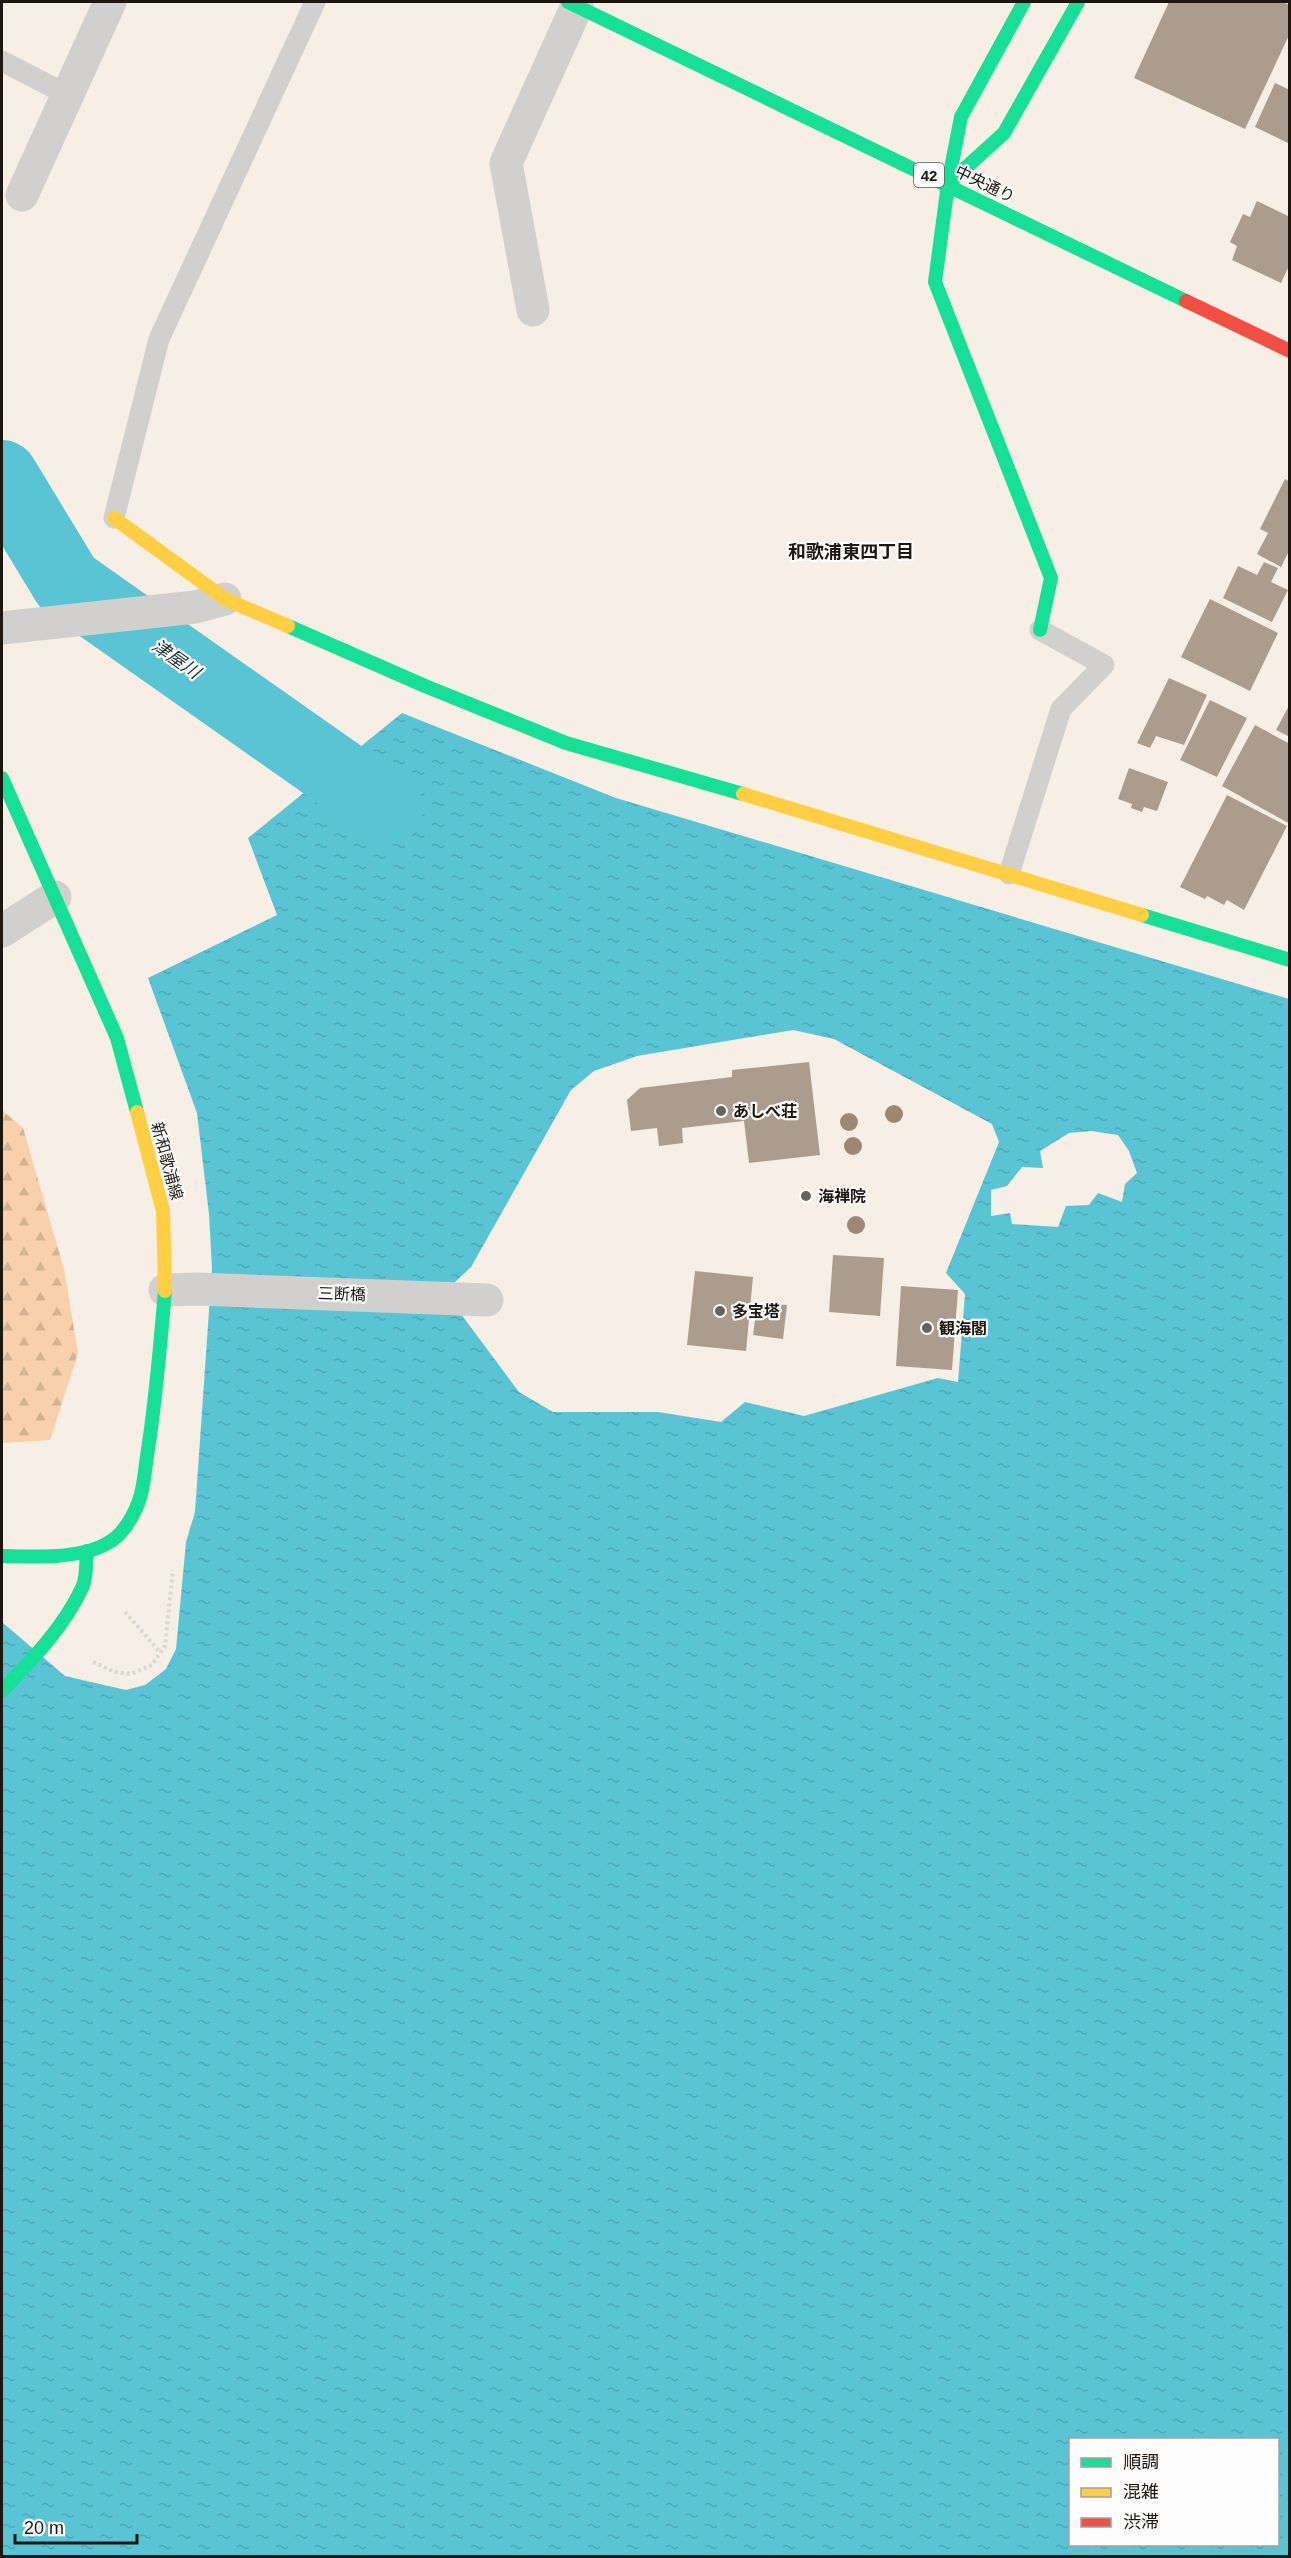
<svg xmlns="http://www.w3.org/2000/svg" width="1291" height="2558" font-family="Arial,'Noto Sans JP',sans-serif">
<defs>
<pattern id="forest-firs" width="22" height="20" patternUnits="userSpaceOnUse" patternTransform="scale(1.5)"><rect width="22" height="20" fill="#f8d1ac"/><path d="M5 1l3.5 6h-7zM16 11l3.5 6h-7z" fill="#d4b393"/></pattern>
<pattern id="water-ripples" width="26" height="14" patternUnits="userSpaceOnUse" patternTransform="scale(1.5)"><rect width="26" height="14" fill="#59c4d4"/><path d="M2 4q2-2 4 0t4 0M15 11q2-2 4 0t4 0" fill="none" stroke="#4da8b5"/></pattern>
</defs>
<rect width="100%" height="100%" fill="#f7eee5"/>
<!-- forest -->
<path fill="url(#forest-firs)" d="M2,1110l21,18 41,141 14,84 -28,87 -48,3z"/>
<!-- water -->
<path fill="url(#water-ripples)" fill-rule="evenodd" d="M402,713l214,85 673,201v1557h-1287v-934l63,54 61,14 19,-5 21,-16 10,-20 10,-107 9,-30 17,-244 -3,-54 -12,-101 -49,-135 129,-63 -29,-77zM793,1030l41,9 158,85 7,18 -53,131 19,21 -7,88 -20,-4 -134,38 -59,-14 -24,20 -63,-10h-105l-34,-20 -58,-78 -8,-30 18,-17 100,-177 23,-19 43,-15zM1091,1131l27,4 11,16 8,22 -12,11 -3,18 -24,-9 -9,12 -23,1 -8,21 -46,-3 -2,-11 -19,3v-26l16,-4 15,-19 21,1 -3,-17 29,-18zM1070,2440h208v104h-208z"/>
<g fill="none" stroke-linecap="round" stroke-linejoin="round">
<!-- river -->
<path stroke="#59c4d4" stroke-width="72" d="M2,476l65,107 320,225"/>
</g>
<!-- building -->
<g fill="#ab9c8e">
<path d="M1169,2h113l8,3v28l-45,96 -111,-51z"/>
<path d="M1275,83l15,7v54l-35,-17z"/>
<path d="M1257,201l33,16v47l-9,19 -49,-23 5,-14 -7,-4 13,-28 7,3z"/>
<path d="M1285,479l5,3v67l-9,18 -24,-13 11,-21 -8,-4z"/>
<path d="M1264,562l14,6 -7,14 17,8 -16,32 -49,-24 15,-32 19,9z"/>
<path d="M1210,599l68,34 -28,58 -69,-34z"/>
<path d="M1169,678l38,17 -23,50 -28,-9 -6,12 -13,-5z"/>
<path d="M1210,700l37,18 -30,59 -37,-17z"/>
<path d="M1290,704v33l-14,-7z"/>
<path d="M1255,725l35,19v80l-68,-38z"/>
<path d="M1129,768l39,14 -11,29 -13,-4 -2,5 -11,-4 1,-4 -14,-5z"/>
<path d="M1227,795l60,31 -43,84 -17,-10 -3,5 -17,-9 -2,3 -25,-12z"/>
<path d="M809,1062l11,93 -71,8 -5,-42 -62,7 1,15 -24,3 -2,-18 -26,3 -4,-31 13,-12 92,-11v-7z"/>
<path d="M833,1255l51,3 -4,58 -51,-4z"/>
<path d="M695,1271l58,6 -7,74 -59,-6z"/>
<path d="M901,1286l57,4 -6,80 -56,-4z"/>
<path d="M757,1303l30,2 -4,34 -30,-4z"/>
</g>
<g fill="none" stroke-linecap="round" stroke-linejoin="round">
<!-- path -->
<g stroke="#dad7d4" stroke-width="4" stroke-dasharray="3 3" stroke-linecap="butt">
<path d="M125,1612l35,40"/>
<path d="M93,1662l22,10 16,2 21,-9 13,-19 8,-76"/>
</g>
<!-- lane -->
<g stroke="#d2d0ce" stroke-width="21">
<path d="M2,61l64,33"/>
<path d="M114,518l45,-179 156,-337"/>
<path d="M1009,874l52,-165 43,-44 -64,-35"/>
</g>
<!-- street -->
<g stroke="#d2d0ce" stroke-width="33">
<path d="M22,195l88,-193"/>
<path d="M533,310l-27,-147 71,-157"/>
<path d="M2,628l193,-21 30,-8"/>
<path d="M2,931l53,-34"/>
<path d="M165,1290l32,-1 290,11"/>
</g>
<!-- fast -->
<g stroke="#16e098" stroke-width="14">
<path d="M568,2l618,299"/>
<path d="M1024,2l-63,115 -13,67 -13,98 116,296 -11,52"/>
<path d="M948,184l56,-51 74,-131"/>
<path d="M288,626l137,60 141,57 177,51"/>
<path d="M2,778l115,260 20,74"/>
<path d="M1142,915l148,45"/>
<path d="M2,1556c30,1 77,3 104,-12 16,-8 27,-27 33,-43 5,-14 6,-31 8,-45 9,-55 13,-110 18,-165"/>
<path d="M2,1691c29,-30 62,-64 80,-103 5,-10 4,-26 5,-37"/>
</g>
<!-- slow -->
<g stroke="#ffcf43" stroke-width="14">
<path d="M114,518l111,81 63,27"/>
<path d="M743,794l399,121"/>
<path d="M137,1112l26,99 2,80"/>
</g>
<!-- jam -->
<path stroke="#f24e42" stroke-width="14" d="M1186,301l104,50"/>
</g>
<!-- trees -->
<g fill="#9c8874">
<circle cx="894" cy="1114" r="9"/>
<circle cx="849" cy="1122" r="9"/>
<circle cx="853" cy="1146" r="9"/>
<circle cx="856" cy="1225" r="9"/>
</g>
<!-- markers -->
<g fill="#69625b" stroke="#fdfdfd" stroke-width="2">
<circle cx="721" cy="1111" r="6"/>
<circle cx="806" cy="1196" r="6"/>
<circle cx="720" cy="1311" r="6"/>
<circle cx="927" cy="1328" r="6"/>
</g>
<g text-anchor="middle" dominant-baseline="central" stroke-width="4.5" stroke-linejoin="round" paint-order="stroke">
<!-- shield labels -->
<rect fill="#fdfdfd" stroke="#605b58" stroke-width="1.5" x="914" y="163" width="30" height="24" rx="4.5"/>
<g font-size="15" font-weight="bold" fill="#1d1611">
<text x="929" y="175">42</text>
</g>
<!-- street labels -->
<g font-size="16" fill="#1d1611" stroke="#fdfdfd">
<text transform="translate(985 184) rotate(26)">中央通り</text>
<text transform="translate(167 1161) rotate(75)">新和歌浦線</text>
<text transform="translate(342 1294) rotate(2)">三断橋</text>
</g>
<!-- poi labels -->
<g font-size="16" font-weight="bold" fill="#1d1611" stroke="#fdfdfd" text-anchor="start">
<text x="733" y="1111">あしべ荘</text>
<text x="818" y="1196">海禅院</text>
<text x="732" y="1311">多宝塔</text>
<text x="939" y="1328">観海閣</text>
</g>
<!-- neighbourhood labels -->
<g font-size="18" font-weight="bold" fill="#1d1611" stroke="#fdfdfd">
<text x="851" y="552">和歌浦東四丁目</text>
</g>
<!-- water labels -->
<g font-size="18" font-style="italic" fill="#1b3237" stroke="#fdfdfd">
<text transform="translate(176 659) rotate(35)">津屋川</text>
</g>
</g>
<!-- border -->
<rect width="1291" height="2558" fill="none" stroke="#1d1611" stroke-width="6"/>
<!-- legend -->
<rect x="1069" y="2438" width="210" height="108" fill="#fdfdfd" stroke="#a3a19f" stroke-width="1.5"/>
<rect x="1081" y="2458" width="30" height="9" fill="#16e098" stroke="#a3a19f" stroke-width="1.5"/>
<text x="1123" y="2468" font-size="18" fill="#1d1611">順調</text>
<rect x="1081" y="2488" width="30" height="9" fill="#ffcf43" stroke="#a3a19f" stroke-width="1.5"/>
<text x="1123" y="2498" font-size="18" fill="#1d1611">混雑</text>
<rect x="1081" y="2518" width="30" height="9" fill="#f24e42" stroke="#a3a19f" stroke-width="1.5"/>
<text x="1123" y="2528" font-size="18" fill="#1d1611">渋滞</text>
<!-- scale -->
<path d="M15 2534v9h122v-9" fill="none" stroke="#1d1611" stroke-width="3"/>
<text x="24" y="2534" font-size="18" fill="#1d1611" stroke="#fdfdfd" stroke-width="4.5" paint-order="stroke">20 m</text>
</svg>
